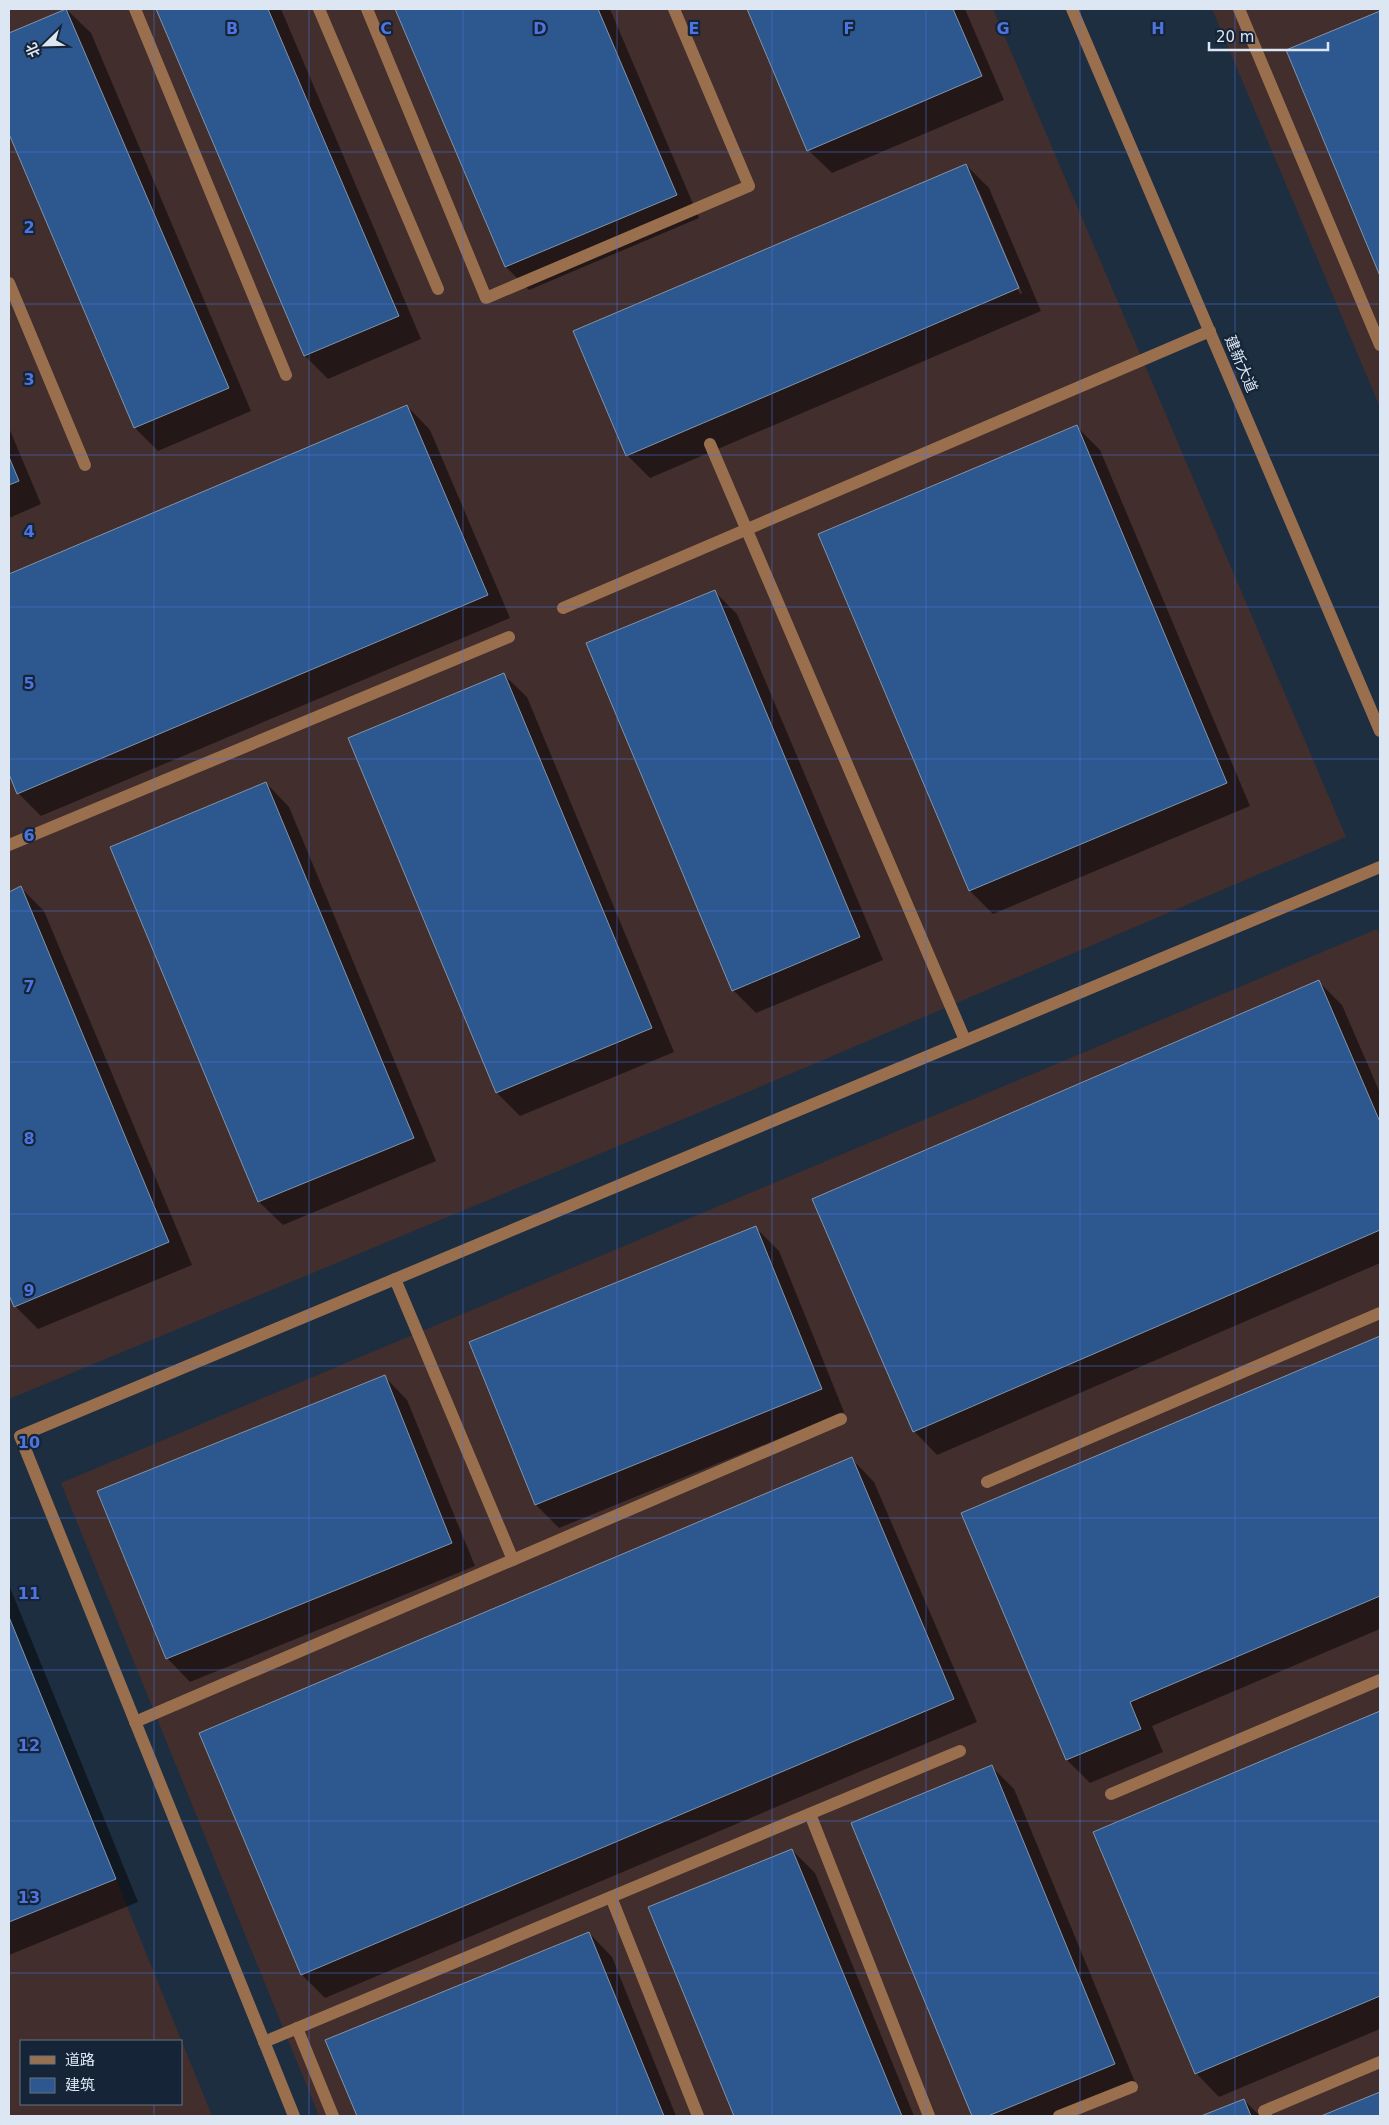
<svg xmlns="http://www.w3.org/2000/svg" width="1389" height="2125" font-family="'DejaVu Sans','Noto Sans SC',sans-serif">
<rect width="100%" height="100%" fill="#1e2e41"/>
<!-- industrial -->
<g fill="#422e2c" fill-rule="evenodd">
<path d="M9,9h984l353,828 -617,263 -720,299z"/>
<path d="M1212,9h168v398z"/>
<path d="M1377,929l3,7v1180h-1061l-258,-633z"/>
<path d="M9,1617l107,262 96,237h-203zM21,2041h160v63h-160z"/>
</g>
<!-- shadow -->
<g fill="#0007" fill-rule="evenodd">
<path d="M157,9h124l140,330 -93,40 -23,-23z"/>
<path d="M397,9h213l89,209 -170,72 -23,-23z"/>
<path d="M748,9h217l39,91 -172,73 -24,-23z"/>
<path d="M67,10l24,23 160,378 -93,40 -23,-23 -126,-297v-96z"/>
<path d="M1380,12v261l-93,-222z"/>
<path d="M966,165l23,23 52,123 -391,167 -23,-23zM976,191h3l43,102 -2,1z"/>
<path d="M407,406l23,24 80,188 -469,198 -23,-23 -9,-22v-196z"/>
<path d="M1077,427l23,23 150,356 -257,108 -23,-23 -150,-357z"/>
<path d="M9,428l32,76 -32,14z"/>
<path d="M714,591l23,23 146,346 -127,53 -23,-23z"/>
<path d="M503,674l24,23 147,355 -154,64 -23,-23 -147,-355z"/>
<path d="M266,783l23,24 147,354 -153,64 -24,-23 -148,-354z"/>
<path d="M21,888l23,23 148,354 -154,64 -23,-23 -6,-14v-399z"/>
<path d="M1319,982l23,23 38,88v170l-443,192 -23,-24z"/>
<path d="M756,1228l23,23 65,161 -285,116 -23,-23 -65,-162z"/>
<path d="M1380,1337v292l-228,97 11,26 -73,31 -23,-23 -104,-246z"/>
<path d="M384,1376l23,24 68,166 -285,116 -23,-24z"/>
<path d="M851,1458l23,24 103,240 -652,276 -23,-23 -102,-242z"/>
<path d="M9,1585l129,317 -129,53z"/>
<path d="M1380,1713v316l-161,68 -23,-24 -101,-240z"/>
<path d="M991,1766l23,23 123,298 -70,29h-94l-121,-293z"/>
<path d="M792,1850l23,23 99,243h-179l-85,-208z"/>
<path d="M589,1933l23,24 64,159h-318l-31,-76z"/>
<path d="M1380,2093v23h-55z"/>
<path d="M1244,2100l16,16h-55z"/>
</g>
<!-- building -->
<g fill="#2c588f" stroke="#8194ac">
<path d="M66,9l163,379 -95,40 -125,-294v-101z"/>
<path d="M156,9h112l131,307 -95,40z"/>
<path d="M395,9h203l79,186 -172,72z"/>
<path d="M747,9h206l29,67 -175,75z"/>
<path d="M1380,11v265l-94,-226z"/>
<path d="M966,164l53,124 -393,168 -53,-125z"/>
<path d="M407,405l81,190 -471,199 -8,-20v-200z"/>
<path d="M1077,425l150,358 -258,108 -151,-357z"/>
<path d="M9,457l10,24 -10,4z"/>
<path d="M715,590l145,347 -128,54 -146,-348z"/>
<path d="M504,673l148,355 -156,65 -148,-355z"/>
<path d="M266,782l148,356 -156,64 -148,-355z"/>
<path d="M21,886l148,356 -155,65 -5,-12v-403z"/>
<path d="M1319,980l61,142v108l-467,202 -101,-233z"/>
<path d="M756,1226l66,163 -287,116 -66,-163z"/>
<path d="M1380,1336v260l-250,106 11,27 -75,31 -105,-247z"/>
<path d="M385,1375l67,168 -286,116 -69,-168z"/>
<path d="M852,1457l102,242 -653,276 -102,-242z"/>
<path d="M9,1617l107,262 -107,43z"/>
<path d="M1380,1711v285l-185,78 -102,-242z"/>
<path d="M992,1765l123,299 -127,52h-16l-121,-293z"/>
<path d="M792,1849l110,267h-168l-86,-209z"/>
<path d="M589,1932l75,184h-307l-32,-76z"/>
<path d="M1380,2092v24h-59z"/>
<path d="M1244,2099l7,17h-50z"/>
</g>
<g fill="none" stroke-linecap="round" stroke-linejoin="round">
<!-- minor -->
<g stroke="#9a6f4e" stroke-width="12">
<path d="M135,9l151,366"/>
<path d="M319,9l119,280"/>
<path d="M367,9l119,289 263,-112 -75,-177"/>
<path d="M1072,9l308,722"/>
<path d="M1239,9l141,336"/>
<path d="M9,283l76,182"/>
<path d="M710,444l255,596"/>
<path d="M563,608l647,-277"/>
<path d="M9,845l500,-208"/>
<path d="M395,1279l118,281"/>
<path d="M987,1482l393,-169"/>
<path d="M135,1722l706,-303"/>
<path d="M1111,1794l269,-114"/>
<path d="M810,1814l119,302"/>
<path d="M611,1897l87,219"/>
<path d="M297,2028l36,88"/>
<path d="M264,2042l696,-291"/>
<path d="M294,2116l-274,-680 1360,-569"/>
<path d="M1059,2116l73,-29"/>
<path d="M1266,2116l-2,-5 116,-49"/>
</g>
</g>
<!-- grid -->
<path fill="none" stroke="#4d74df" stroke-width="1" stroke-opacity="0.55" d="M154,9v2032M309,9v2107M463,9v2107M617,9v2107M772,9v2107M926,9v2107M1080,9v2107M1235,9v2107M9,152h1371M9,304h1371M9,455h1371M9,607h1371M9,759h1371M9,911h1371M9,1062h1371M9,1214h1371M9,1366h1371M9,1518h1371M9,1670h1371M9,1821h1371M9,1973h1371M154,2104v12"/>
<g text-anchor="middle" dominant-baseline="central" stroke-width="4.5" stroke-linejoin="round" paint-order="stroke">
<!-- street labels -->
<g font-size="15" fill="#dde7f4" stroke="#152437">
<text transform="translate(1241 364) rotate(67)">建新大道</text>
</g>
</g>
<g font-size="16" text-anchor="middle" font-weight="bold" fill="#4d74df" stroke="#152437" stroke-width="4.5" stroke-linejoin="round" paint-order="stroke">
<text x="232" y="34">B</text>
<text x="386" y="34">C</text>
<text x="540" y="34">D</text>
<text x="694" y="34">E</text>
<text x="849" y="34">F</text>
<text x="1003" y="34">G</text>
<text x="1158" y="34">H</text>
<text x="29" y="233">2</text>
<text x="29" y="385">3</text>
<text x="29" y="537">4</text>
<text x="29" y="689">5</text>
<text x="29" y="841">6</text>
<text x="29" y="992">7</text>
<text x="29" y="1144">8</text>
<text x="29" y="1296">9</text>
<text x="29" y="1448">10</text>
<text x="29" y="1599">11</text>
<text x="29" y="1751">12</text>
<text x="29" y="1903">13</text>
</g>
<!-- border -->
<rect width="1389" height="2125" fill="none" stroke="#dde7f4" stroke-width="20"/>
<!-- legend -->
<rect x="20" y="2040" width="162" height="65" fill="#152437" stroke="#657283"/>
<rect x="30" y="2056" width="25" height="8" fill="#9a6f4e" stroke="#657283"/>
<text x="65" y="2065" font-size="15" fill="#dde7f4">道路</text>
<rect x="30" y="2078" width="25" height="15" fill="#2c588f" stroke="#657283"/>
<text x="65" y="2090" font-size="15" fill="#dde7f4">建筑</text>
<!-- north arrow -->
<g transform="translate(45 45) rotate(247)" stroke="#152437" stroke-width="4" paint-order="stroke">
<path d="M0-4L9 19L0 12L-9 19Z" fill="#dde7f4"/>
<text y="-8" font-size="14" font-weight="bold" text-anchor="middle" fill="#dde7f4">北</text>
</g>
<!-- scale -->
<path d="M1209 42v8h119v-8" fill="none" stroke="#dde7f4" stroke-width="2.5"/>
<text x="1216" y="42" font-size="15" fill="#dde7f4" stroke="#152437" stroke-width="4" paint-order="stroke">20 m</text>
</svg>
